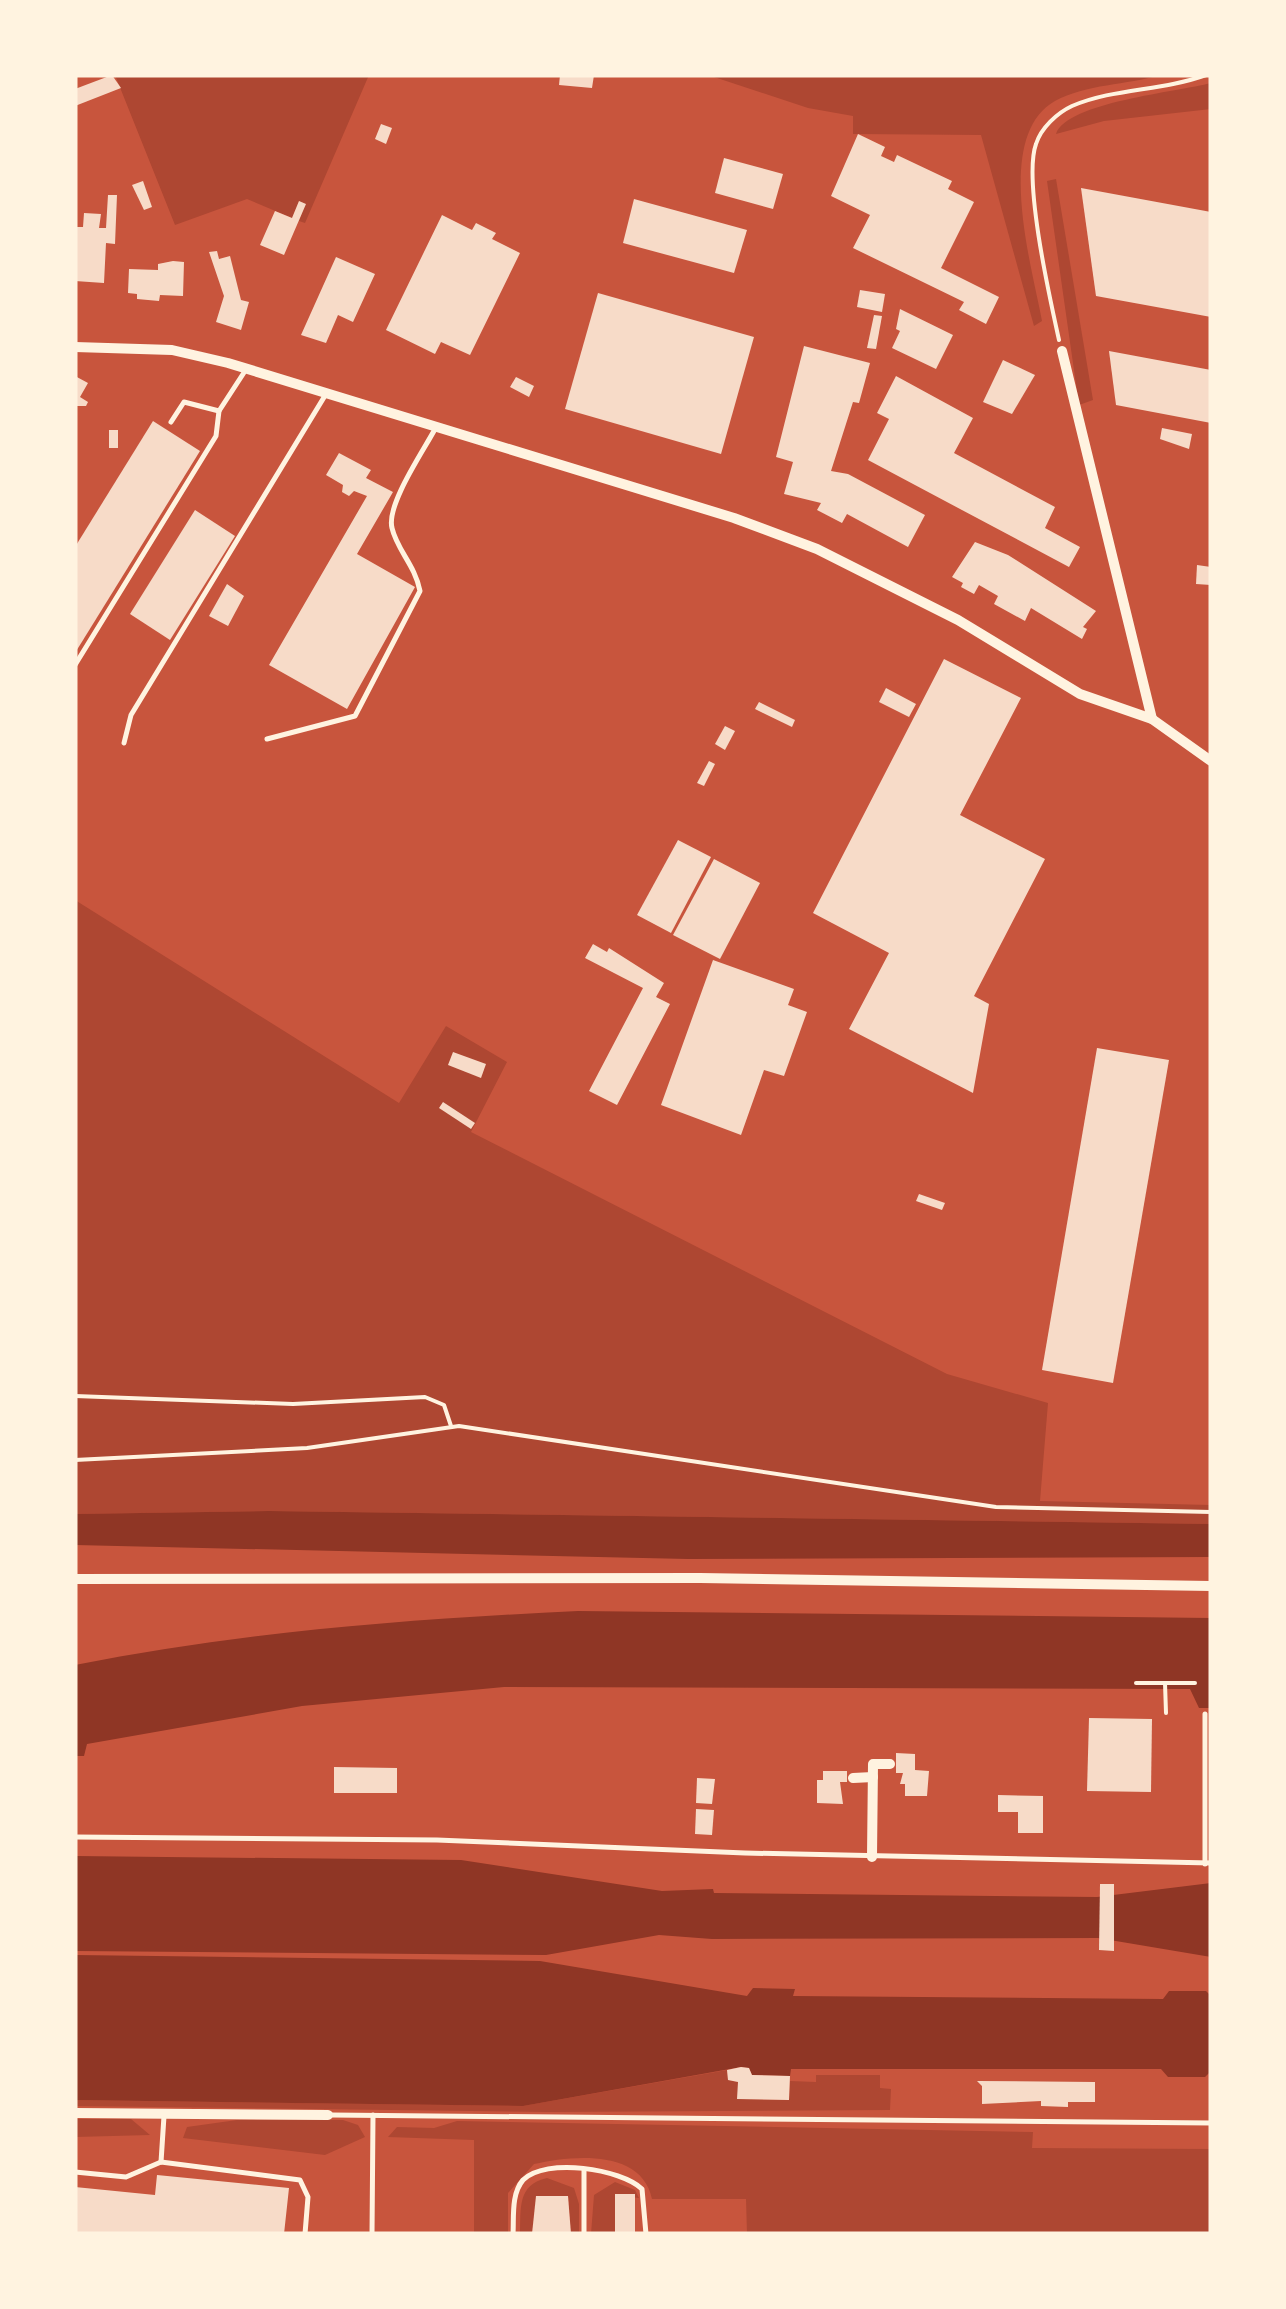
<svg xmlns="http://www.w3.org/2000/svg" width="1286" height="2309" font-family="'Archivo Narrow',sans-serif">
<rect width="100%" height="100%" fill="#c8553d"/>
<!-- green -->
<g fill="#ae4732">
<path d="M115,75h254l-64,148 -6,-2 6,-17 -6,-3 -7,17 -45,-19 -72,26z"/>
<path d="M708,75h452c-33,10 -74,9 -105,26 -62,35 -23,165 -13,220l-8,5 -53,-191 -128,-1v-18l-45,-8z"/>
<path d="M1211,83v26l-107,12 -48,13c11,-32 122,-42 155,-51z"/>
<path d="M1056,179l37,221 -14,5 -32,-224z"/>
<path d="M75,900l324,203 47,-77 61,36 -36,70 476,242 101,29 -8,98 171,4v19l-942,-13 -194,3z"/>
<path d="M727,2070l1,10 10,2v17l51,1 1,-19 26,1v-7h64v13l11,1 -1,21 -341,2 -474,-6v-6l448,6z"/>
<path d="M75,2119h56l19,16 -75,2z"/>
<path d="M237,2120h106l15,5 7,12 -40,18 -142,-17 4,-11z"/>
<path d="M457,2121l576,11 -1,16 179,1v85h-464l-1,-35h-94c-10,-50 -79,-44 -118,-35l-26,29v41h-34v-94l-86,-3 9,-10 37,1z"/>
<path d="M547,2178l27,10 5,16v30h-8l-3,-38h-31l-5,38h-12c1,-26 -3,-49 27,-56z"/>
<path d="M615,2182l20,8 4,8 -24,-3v39h-24l3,-39z"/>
</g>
<!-- water -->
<g fill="#8f3625">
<path d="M269,1511l942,13v33l-523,2 -613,-14v-31z"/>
<path d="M578,1611l633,7v90h-12l-9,-19 -686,-2 -202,19 -215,38 -3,12h-9v-91c165,-33 334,-46 503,-54z"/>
<path d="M75,1856l386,4 201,31 51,-2 1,4 383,4 114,-14v74l-113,-19 -386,1 -53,-4 -113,20 -471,-4z"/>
<path d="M75,1955l465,6 207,35 6,-8 42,1 -2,7 370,3 6,-8h37l5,5v75l-6,6h-37l-7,-8h-370l-1,7 -38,-1 -3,-7 -8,-1 -218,39 -448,-6z"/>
</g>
<!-- building -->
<g fill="#f7dbc8">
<path d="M112,75l9,13 -46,18v-17z"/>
<path d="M560,75h34l-2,13 -33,-3z"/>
<path d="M381,124l11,4 -6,16 -11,-5z"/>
<path d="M858,134l27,13 -4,9 13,6 3,-7 55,26 -4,8 26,13 -33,66 58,29 -13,27 -27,-14 5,-8 -111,-54 17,-33 -39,-19z"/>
<path d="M724,158l59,16 -10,35 -58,-16z"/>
<path d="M143,181l9,26 -8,3 -12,-25z"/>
<path d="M1081,188l130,24v105l-115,-21z"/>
<path d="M108,195h9l-2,49 -9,-1 -2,40 -29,-2v-54h8l1,-14 17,1 -2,14h7z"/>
<path d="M634,199l113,31 -13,43 -111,-30z"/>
<path d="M299,201l7,3 -22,51 -24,-10 15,-34 17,7z"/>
<path d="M442,215l30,15 4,-7 20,10 -4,6 28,14 -50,102 -29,-13 -6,12 -49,-24z"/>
<path d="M217,251l2,8 11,-3 11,44 8,2 -8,28 -25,-8 8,-26 -15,-44z"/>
<path d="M336,257l39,17 -22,48 -15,-7 -12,28 -25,-8z"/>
<path d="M173,261l11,1 -1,34 -23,-1 -1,6 -22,-2v-5l-9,-1 1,-24 29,1v-6z"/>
<path d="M860,290l25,4 -3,18 -25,-5z"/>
<path d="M598,293l156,44 -33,117 -156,-45z"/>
<path d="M900,309l53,26 -17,34 -44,-21 8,-17 -4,-2z"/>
<path d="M874,315l8,1 -6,33 -9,-1z"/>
<path d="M804,346l66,17 -11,40 -6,-1 -22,69 17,3 77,41 -17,32 -61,-33 -5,9 -25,-13 4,-7 -37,-9 9,-32 -17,-5z"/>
<path d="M1109,351l102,19v53l-95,-18z"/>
<path d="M1003,360l32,15 -23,39 -29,-12z"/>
<path d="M75,376l13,7 -8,14 8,5 -2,4h-11z"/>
<path d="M896,376l77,42 -19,35 101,54 -10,21 35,19 -11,20 -201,-107 21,-41 -12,-6z"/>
<path d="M516,377l18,9 -5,11 -19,-10z"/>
<path d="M153,421l47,30 -125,202v-106z"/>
<path d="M1162,428l30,6 -3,15 -29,-10z"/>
<rect x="109" y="430" width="9" height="18"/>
<path d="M339,453l32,17 -5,8 27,14 -36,62 58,33 -68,122 -78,-44 98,-169 -13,-5 -5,5 -7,-4 1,-7 -17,-10z"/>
<path d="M195,510l40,26 -65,104 -40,-26z"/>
<path d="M975,542l33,13 88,56 -13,16 4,2 -5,10 -51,-31 -6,13 -31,-17 4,-8 -19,-11 -5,9 -13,-7 2,-4 -11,-6z"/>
<path d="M1197,565l14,2v18l-15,-1z"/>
<path d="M227,584l17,12 -16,30 -19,-10z"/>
<path d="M944,659l77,39 -61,117 85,44 -71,137 15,8 -16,89 -124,-64 40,-76 -76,-40z"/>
<path d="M886,688l30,16 -7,13 -30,-15z"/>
<path d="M759,702l36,18 -3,7 -37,-18z"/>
<path d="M725,726l10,5 -10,19 -10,-6z"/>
<path d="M709,761l6,3 -11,22 -7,-3z"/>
<path d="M678,840l33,17 -40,76 -34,-18z"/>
<path d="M714,859l46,24 -40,76 -47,-24z"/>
<path d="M593,944l14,8 2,-4 55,35 -8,14 14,7 -53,101 -28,-14 54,-103 -58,-30z"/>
<path d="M713,960l81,29 -6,16 19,7 -23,64 -20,-6 -23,65 -80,-30z"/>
<path d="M1097,1048l72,12 -56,323 -71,-13z"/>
<path d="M453,1052l33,12 -5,14 -33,-13z"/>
<path d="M443,1102l32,21 -4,6 -32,-21z"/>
<path d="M919,1194l26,9 -3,7 -26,-9z"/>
<path d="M1089,1718l63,1 -1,73 -64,-1z"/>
<path d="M896,1753l19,1v16l14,1 -2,25h-22v-12h-5l3,-11h-7z"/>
<path d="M334,1767l63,1v25h-63z"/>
<path d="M823,1771h24v11h-7l3,22 -26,-1v-23h6z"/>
<path d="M697,1778l18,1 -3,25 -16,-1z"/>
<path d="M998,1795l45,1v37h-25v-21h-20z"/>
<path d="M696,1809l18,1 -2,25 -17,-1z"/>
<path d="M1100,1884h14v67l-15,-1z"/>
<path d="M741,2067l8,1 3,7 38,1 -1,24 -52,-1 1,-17 -10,-2 -1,-10z"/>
<path d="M977,2081l118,1v20h-27v5l-27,-1v-5l-59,3v-18z"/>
<path d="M157,2175l132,13 -5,46h-209v-47l80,8z"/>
<rect x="615" y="2194" width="20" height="40"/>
<path d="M536,2196h32l3,38h-39z"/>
</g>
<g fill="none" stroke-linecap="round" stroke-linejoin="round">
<!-- path -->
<g stroke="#fff3e0" stroke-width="4">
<path d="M1059,340c-9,-41 -36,-160 -23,-196 5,-16 21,-31 36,-38 42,-18 90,-15 134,-31"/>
<path d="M75,1396l218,8 132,-7 19,8 7,21"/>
<path d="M75,1460l232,-12 152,-22 537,81 215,5"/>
<path d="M1136,1683h59"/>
<path d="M1165,1683l1,30"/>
</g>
<!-- service -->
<g stroke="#fff3e0" stroke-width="5">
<path d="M171,422l13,-20 35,9 26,-40"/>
<path d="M75,665l141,-229 3,-25"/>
<path d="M267,739l88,-23 65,-125c-5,-26 -23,-41 -28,-63 -6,-23 32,-78 43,-99"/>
<path d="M124,743l7,-28 195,-321"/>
<path d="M1205,1714v150"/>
<path d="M75,1837l362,3 308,13 466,10"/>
<path d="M331,2115l880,8"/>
<path d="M161,2162l3,-46"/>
<path d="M75,2172l51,5 35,-15 139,18 8,17 -3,37"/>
<path d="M372,2234l1,-119"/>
<path d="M513,2234c1,-17 -2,-40 10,-54 23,-23 98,-11 119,9l4,45"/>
<path d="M584,2234v-64"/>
</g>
<!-- minor -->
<g stroke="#fff3e0" stroke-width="10">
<path d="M75,347l97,3 56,13 506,155 83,31 141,71 122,74 72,25 59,42"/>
<path d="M1062,351l90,368"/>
<path d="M75,1579l625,-1 511,8"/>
<path d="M853,1778l20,-1"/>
<path d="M872,1857l1,-93h17"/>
<path d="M75,2113l253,2"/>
</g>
</g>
<!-- border -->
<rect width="1286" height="2309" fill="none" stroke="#fff3e0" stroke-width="155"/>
</svg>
